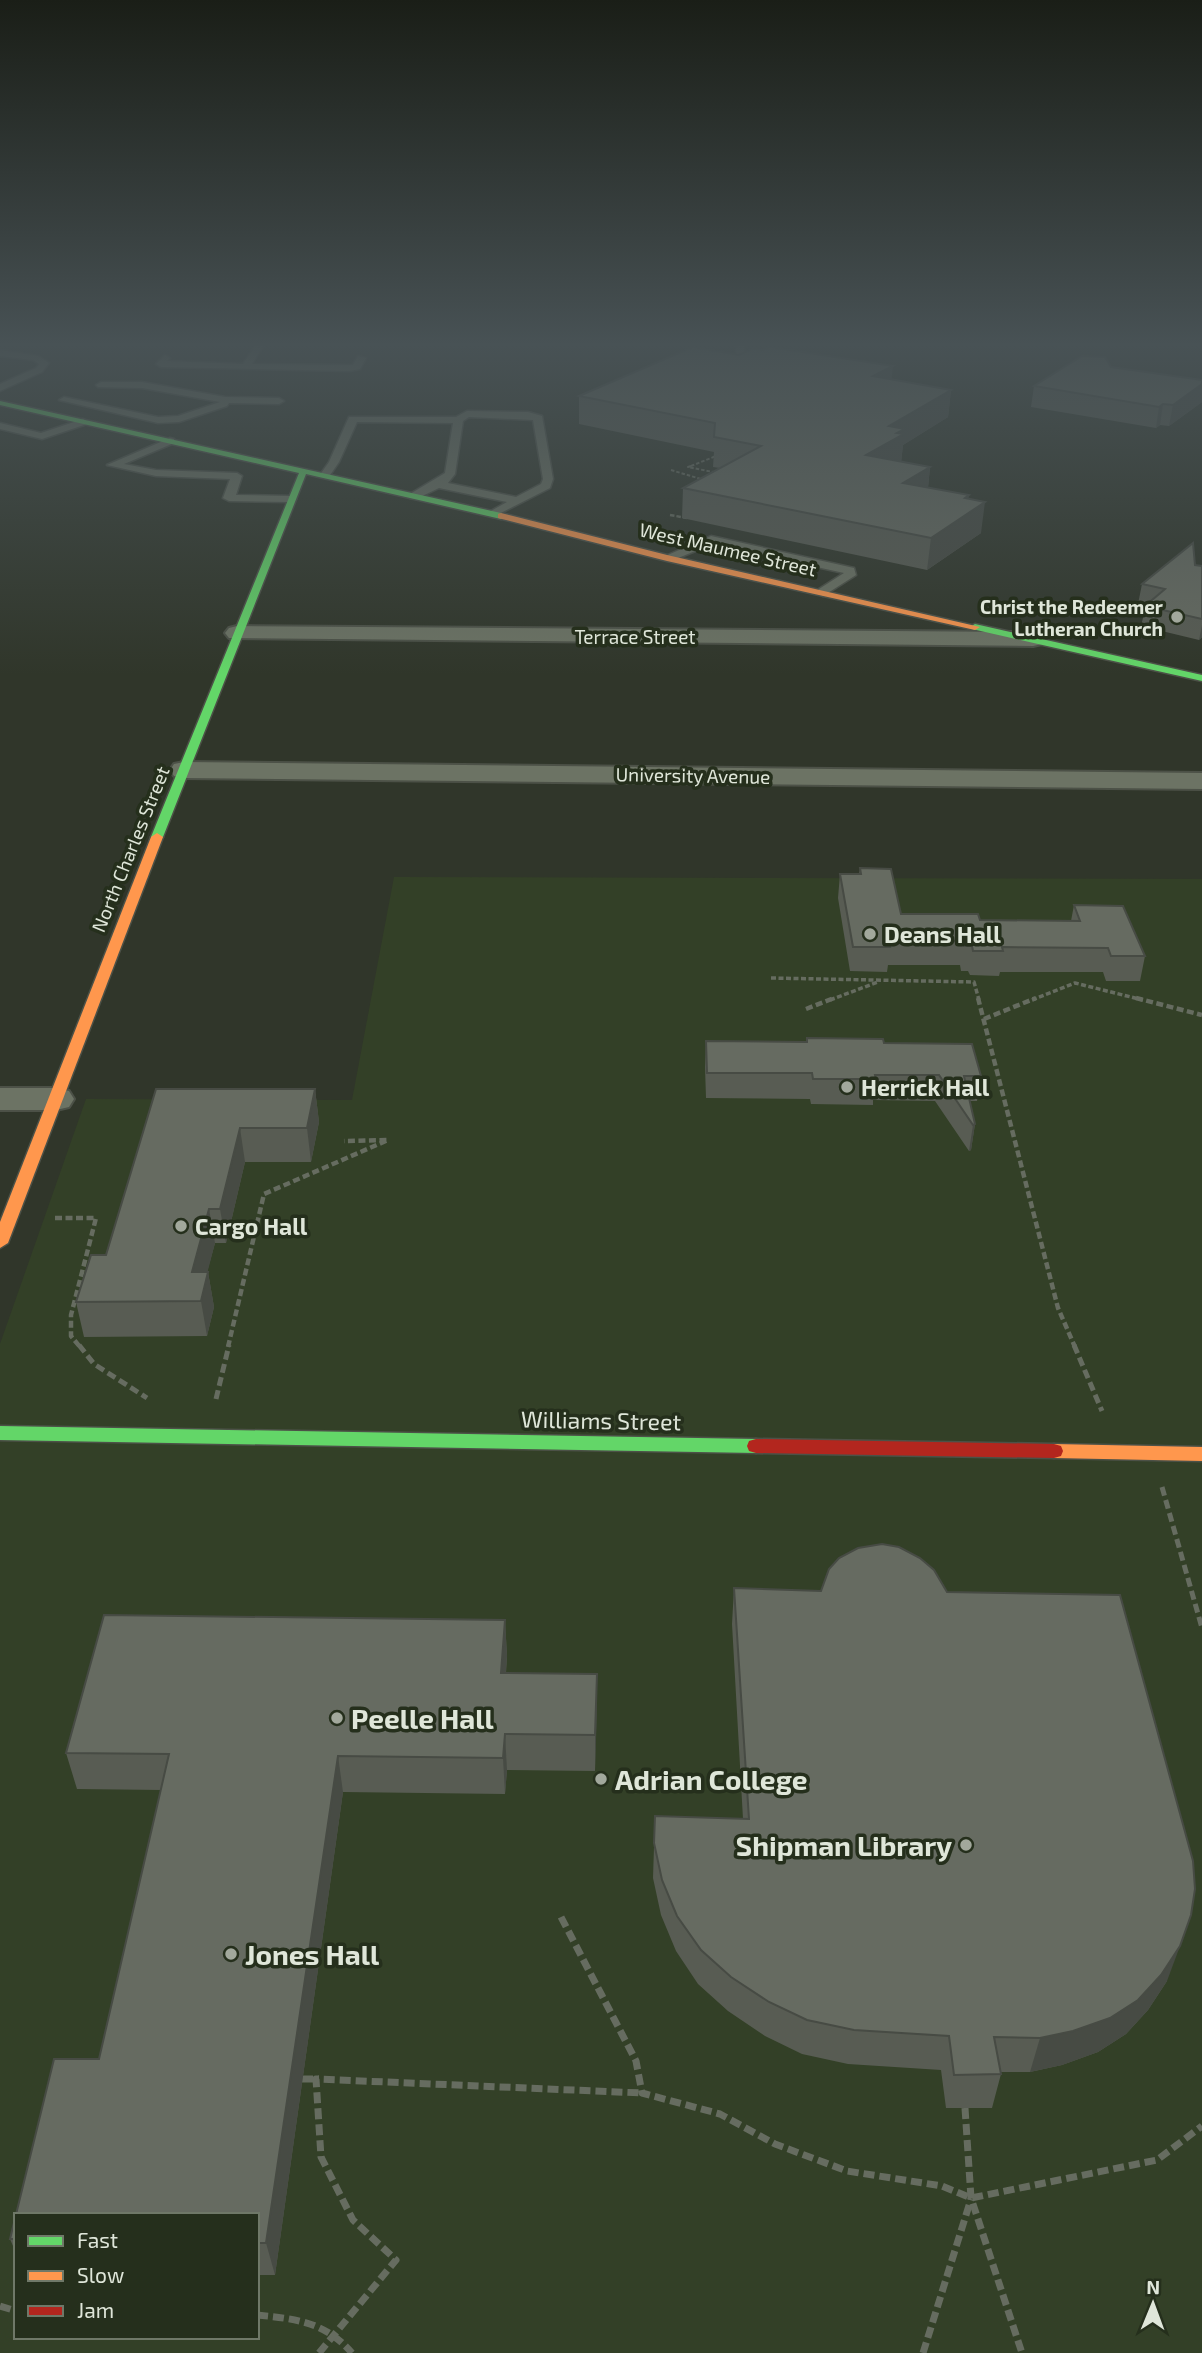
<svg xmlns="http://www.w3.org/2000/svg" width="1202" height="2353" font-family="'Exo 2',sans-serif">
<rect width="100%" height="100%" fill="#30362a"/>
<!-- built -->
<path fill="#334027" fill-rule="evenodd" d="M394,877l808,2v1474h-1202v-1009l86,-245 266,1zM16,2215h241v122h-241z"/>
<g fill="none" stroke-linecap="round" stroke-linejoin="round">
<defs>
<g id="lane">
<path d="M255,346h8l-11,18 97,1h4l5,-9 8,2 -6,11 -11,2 -188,-4 -5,-3 9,-9 5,3 -3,3 76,3z"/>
<path d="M736,346h8l1,23 -8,-2z"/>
<path d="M0,350l38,6 11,7 -7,9 -42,19v-7l36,-16 3,-4 -6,-4 -33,-4z"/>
<path d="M101,382h41l83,15 54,1 5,3 -5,3 -50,-1 -2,3 -48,16 -21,1 -99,-23 5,-3 94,20 20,-1 42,-14 -78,-14 -44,-1 -2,-2z"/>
<path d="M467,411l61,1 14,4 11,63 -3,9 -57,29 -6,-3 2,-2 18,-10 -68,-14 -21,10h-8v-4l35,-21 8,-50 -96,-1 -18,40 -11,16 -9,-2 10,-14 20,-45h107zM469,417l64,3 10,59 -2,5 -25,13 -68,-14 7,-9 8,-53z"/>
<path d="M83,419l5,3 -1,2 -45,15 -42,-10v-6l41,10z"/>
<path d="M170,438l4,1v4l-50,21 32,6 81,3 5,3 -6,19 54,1 6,3 -6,3 -61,-1 -6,-3 7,-19 -74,-3 -49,-11z"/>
<path d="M711,536l143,32 2,7 -33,21 -6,-4 2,-3 25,-16 -132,-29 -41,17 -10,-3z"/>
</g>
<g id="street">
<path d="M237,626l796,6 9,2 3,5 -3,5 -9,2 -804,-8 -4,-5 4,-5z"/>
<path d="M184,762l1018,11v16l-1018,-11 -10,-2 -4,-6 4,-6z"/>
<path d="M0,1088h56l13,3 5,8 -5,8 -13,3h-56z"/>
</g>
<g id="fast">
<path d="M0,401l501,112 4,3 -4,3 -195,-45 -143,363 -6,4 -6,-4 148,-364 -299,-68z"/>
<path d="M975,624l227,51v6l-230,-52 -2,-2z"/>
<path d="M0,1426l756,13 7,2 2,5 -2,5 -7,2 -756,-13z"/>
</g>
<g id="slow">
<path d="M501,513l166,42 313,72 -5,3 -308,-69 -169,-43v-4z"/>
<path d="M157,833l6,4 -155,406 -8,5v-26l151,-385z"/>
<path d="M1054,1444l148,3v14l-148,-3 -7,-2 -2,-5 2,-5z"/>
</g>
<path id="jam" d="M756,1439l298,5 7,2 2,5 -2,5 -7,2 -298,-5 -7,-2 -2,-5 2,-5z"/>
</defs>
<!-- lane casing -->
<use href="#lane" stroke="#4c5147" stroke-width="3"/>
<!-- street casing -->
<use href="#street" stroke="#4c5147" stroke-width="4"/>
<!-- fast casing -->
<use href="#fast" stroke="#4c5147" stroke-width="3"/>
<!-- slow casing -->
<use href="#slow" stroke="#4c5147" stroke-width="3"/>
<!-- jam casing -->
<use href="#jam" stroke="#4c5147" stroke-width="3"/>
<!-- path-far5 -->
<g stroke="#666c60" stroke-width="2" stroke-dasharray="3.5 2" stroke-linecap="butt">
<path d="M691,466l25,-10"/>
<path d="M691,466l-3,1 30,6"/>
<path d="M671,470l33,10"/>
</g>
<!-- path-far4 -->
<path stroke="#666c60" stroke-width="2.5" stroke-dasharray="4.5 2" stroke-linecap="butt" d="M670,515l17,3"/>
<!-- path-far3 -->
<g stroke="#666c60" stroke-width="3.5" stroke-dasharray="5 2.5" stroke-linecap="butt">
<path d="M771,978l203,4 5,18"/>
<path d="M830,1000l48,-18"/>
<path d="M1032,1000l43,-17 68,17"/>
</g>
<!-- path-far2 -->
<g stroke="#666c60" stroke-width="4.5" stroke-dasharray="7 3.5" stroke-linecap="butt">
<path d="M978,998l80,310 17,39"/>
<path d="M1136,998l66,17"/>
<path d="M806,1009l28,-11"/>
<path d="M984,1019l52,-21"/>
<path d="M55,1218h41l-25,97v21l9,11"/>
<path d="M228,1347l36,-153 124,-54 -44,1"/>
</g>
<!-- path-far1 -->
<g stroke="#666c60" stroke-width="5" stroke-dasharray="9 4.5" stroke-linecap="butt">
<path d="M79,1345l15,19 53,34"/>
<path d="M1074,1345l28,66"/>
<path d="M216,1399l13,-54"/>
<path d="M1162,1487l40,141"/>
</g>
<!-- path -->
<g stroke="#666c60" stroke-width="7" stroke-dasharray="11 5" stroke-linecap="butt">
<path d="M561,1917l75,144 6,32 78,21 55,30 72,27 95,15 29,12 186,-38 45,-34"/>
<path d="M302,2079h17"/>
<path d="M965,2108l6,90 51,155"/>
<path d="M0,2306l16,5"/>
<path d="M257,2315c40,4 68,7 95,38"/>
<path d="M319,2353l77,-93 -43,-40 -32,-63 -5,-78 326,14"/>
<path d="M923,2353l48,-154"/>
</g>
<!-- lane -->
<use href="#lane" fill="#6c7364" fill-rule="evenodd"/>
<!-- street -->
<use href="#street" fill="#6c7364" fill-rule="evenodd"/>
<!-- fast -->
<use href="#fast" fill="#63d668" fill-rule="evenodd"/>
<!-- slow -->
<use href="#slow" fill="#ff974d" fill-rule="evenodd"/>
<!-- jam -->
<use href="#jam" fill="#b3261e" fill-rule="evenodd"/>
</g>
<!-- wall -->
<g fill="#585c53">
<path d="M1111,367l91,13v22l-33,24 -9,-1 -4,3 -125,-21 3,-21z"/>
<path d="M892,380l59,10 -3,27 -45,28 -2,17 29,5 -2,21 41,7 -1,3 13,35 -54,37 -245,-52 1,-30 37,-20 -7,-1 1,-15 -135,-28v-28z"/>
<path d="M1195,565l7,1v71l-3,3 -58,-14 5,-21 -8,-1 4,-20z"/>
<path d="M860,868l41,46 79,6 91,1 3,-16 71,51 -5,25h-34l-3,-9h-103l-1,4 -29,-1 -2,-4h-7l-1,-6h-72l-1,7 -37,-1 -12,-73 2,-24h19z"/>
<path d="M807,1038l77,5 97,33 -4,25h-7l5,23 -4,26 -2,1 -34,-50 -62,-1v5l-62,-1 -1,-5 -104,-1 -1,-31 1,-26 100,1z"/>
<path d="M156,1089h159l4,33 -8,40h-66l-19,81h-11l-8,29h1l6,35 -7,29 -123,1 -8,-35 30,-47z"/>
<path d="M734,1588l433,393 -19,29 -22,24 -28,18 -36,13 -32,7h-29v2l-9,34h-46l-5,-38 -93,-6 -46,-10 -37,-18 -37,-25 -30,-27 -22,-33 -15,-36 -8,-37 2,-62 88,3 -11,-195z"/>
<path d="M104,1615l401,5 2,36 -1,17 91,1 -2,97 -88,-1 -2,24 -162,-2 -68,483h-18v-60h-241v38l-6,-14 44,-180h45l62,-269 -84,-1 -11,-36z"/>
</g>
<!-- shaded-wall -->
<g fill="#474b44">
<path d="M893,366l-3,27 -17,-17z"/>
<path d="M1202,384v18l-33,24 4,-21z"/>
<path d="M951,390l-3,27 -45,28 -2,19 -35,-9 23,-29z"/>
<path d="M1163,404l-3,21 -4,3 3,-21z"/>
<path d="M930,467l-3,30 -24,-14z"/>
<path d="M969,495l-3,19 19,-12 -4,31 -54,37 4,-32 34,-40z"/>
<path d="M1202,625v12l-3,3z"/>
<path d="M315,1089l4,33 -8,40 -4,-34z"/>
<path d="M975,1124l-4,26 -2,1 4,-26z"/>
<path d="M240,1128l5,34 -19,81 -6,-34z"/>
<path d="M209,1209l6,34 -15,58 -8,-29z"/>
<path d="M208,1272l6,35 -7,29 -6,-35z"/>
<path d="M505,1620l2,36 -4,53 -2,-36z"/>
<path d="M597,1674v36l-2,61v-36z"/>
<path d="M505,1734l2,36 -2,24 -2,-36z"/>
<path d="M338,1756l5,36 -68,483 -9,-32z"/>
<path d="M1180,1946l-13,35 -19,29 -22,24 -28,18 -36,13 -32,7 10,-34z"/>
</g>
<!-- building -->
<g fill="#666b61" stroke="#474b44" stroke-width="2">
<path d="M693,347l46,8 15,-7 8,2 8,-3 123,19 -20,10 78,14 -62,36 16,3 -8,4 7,1 -38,21 64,12 -27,16 66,12 -4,3 20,4 -54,36 -248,-50 78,-42 -47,-9 1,-14 -136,-27z"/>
<path d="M1082,356l23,1 6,10 91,13v4l-29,21 -10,-1 -4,3 -125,-21z"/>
<path d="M1193,543l2,22 7,1v53l-57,-13 20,-17 -23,-5z"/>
<path d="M860,868l31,1 10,45h77l2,6 100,1 -6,-16 49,1 22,50h-34l-3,-8 -106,-1 1,4h-30l-1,-5h-8l-1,-5 -75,-1 2,7h-37l-13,-73h21z"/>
<path d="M807,1038l76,1 1,4 88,1 9,32h-17l11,48 -2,1 -34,-50h-64l1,4h-63l-1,-6h-105l-1,-32 101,1z"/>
<path d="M156,1089h159l-8,39h-67l-20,81h-11l-17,63h16l-7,29 -125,1 15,-47h15z"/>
<path d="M882,1544l17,3 21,11 14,12 13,22 173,3 73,266 2,28 -4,26 -11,31 -19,29 -23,25 -28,18 -37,13 -33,7 -46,-1 7,37 -47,1 -5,-39 -95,-6 -47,-10 -38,-18 -38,-25 -30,-27 -24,-34 -15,-36 -8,-37 1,-27 94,3 -15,-231 87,3 8,-22 10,-11 19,-10z"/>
<path d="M104,1615l401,5 -4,53 96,1 -2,61 -90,-1 -2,24 -165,-2 -72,487h-9v-28h-241v24h-6l44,-180h45l70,-305 -103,-1z"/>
</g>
<!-- sky -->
<linearGradient id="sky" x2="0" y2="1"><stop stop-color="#1a1e17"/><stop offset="0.51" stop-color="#485255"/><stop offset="1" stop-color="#485255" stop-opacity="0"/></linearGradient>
<rect width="1202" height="675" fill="url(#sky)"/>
<!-- markers -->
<g fill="#a2a89c" stroke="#252f1c" stroke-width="2.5">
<circle cx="1177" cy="617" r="7"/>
<circle cx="870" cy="934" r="7"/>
<circle cx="847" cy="1087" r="7"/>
<circle cx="181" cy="1226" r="7"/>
<circle cx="337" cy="1718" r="7"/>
<circle cx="601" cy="1779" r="7"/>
<circle cx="966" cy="1845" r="7"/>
<circle cx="231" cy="1954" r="7"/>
</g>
<g text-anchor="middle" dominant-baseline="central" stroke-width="7" stroke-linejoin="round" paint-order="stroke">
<!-- far-street labels -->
<g font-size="19" fill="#dfe6d9" stroke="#252f1c">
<text transform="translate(728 549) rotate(13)">West Maumee Street</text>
<text x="635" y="636">Terrace Street</text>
<text transform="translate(693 775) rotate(1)">University Avenue</text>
<text transform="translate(130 849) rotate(-68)">North Charles Street</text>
</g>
<!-- far-poi labels -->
<g font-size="19" font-weight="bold" fill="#dfe6d9" stroke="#252f1c" text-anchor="end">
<text x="1163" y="606">Christ the Redeemer<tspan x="1163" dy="22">Lutheran Church</tspan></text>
</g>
<!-- poi labels -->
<g font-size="23" font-weight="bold" fill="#dfe6d9" stroke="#252f1c" text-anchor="start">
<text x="884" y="934">Deans Hall</text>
<text x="861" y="1087">Herrick Hall</text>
<text x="195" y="1226">Cargo Hall</text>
</g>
<!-- street labels -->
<g font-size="23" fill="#dfe6d9" stroke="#252f1c">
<text transform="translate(601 1420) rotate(1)">Williams Street</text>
</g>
<!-- near-poi labels -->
<g font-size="28" font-weight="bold" fill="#dfe6d9" stroke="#252f1c" text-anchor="start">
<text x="351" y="1718">Peelle Hall</text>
<text x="615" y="1779">Adrian College</text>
<text x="952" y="1845" text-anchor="end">Shipman Library</text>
<text x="245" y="1954">Jones Hall</text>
</g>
</g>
<!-- legend -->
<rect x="14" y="2213" width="245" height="126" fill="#252f1c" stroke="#6f7868" stroke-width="2"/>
<rect x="28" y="2236" width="35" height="10" fill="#63d668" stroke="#6f7868" stroke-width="2"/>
<text x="77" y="2248" font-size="21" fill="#dfe6d9">Fast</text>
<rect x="28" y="2271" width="35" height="10" fill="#ff974d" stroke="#6f7868" stroke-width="2"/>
<text x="77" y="2283" font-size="21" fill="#dfe6d9">Slow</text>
<rect x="28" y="2306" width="35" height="10" fill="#b3261e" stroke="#6f7868" stroke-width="2"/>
<text x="77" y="2318" font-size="21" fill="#dfe6d9">Jam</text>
<!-- north arrow -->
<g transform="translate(1153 2304) rotate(1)" stroke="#252f1c" stroke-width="5" paint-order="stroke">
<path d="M0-5L12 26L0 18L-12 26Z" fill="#dfe6d9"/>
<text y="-10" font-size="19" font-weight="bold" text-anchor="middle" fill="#dfe6d9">N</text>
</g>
</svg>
